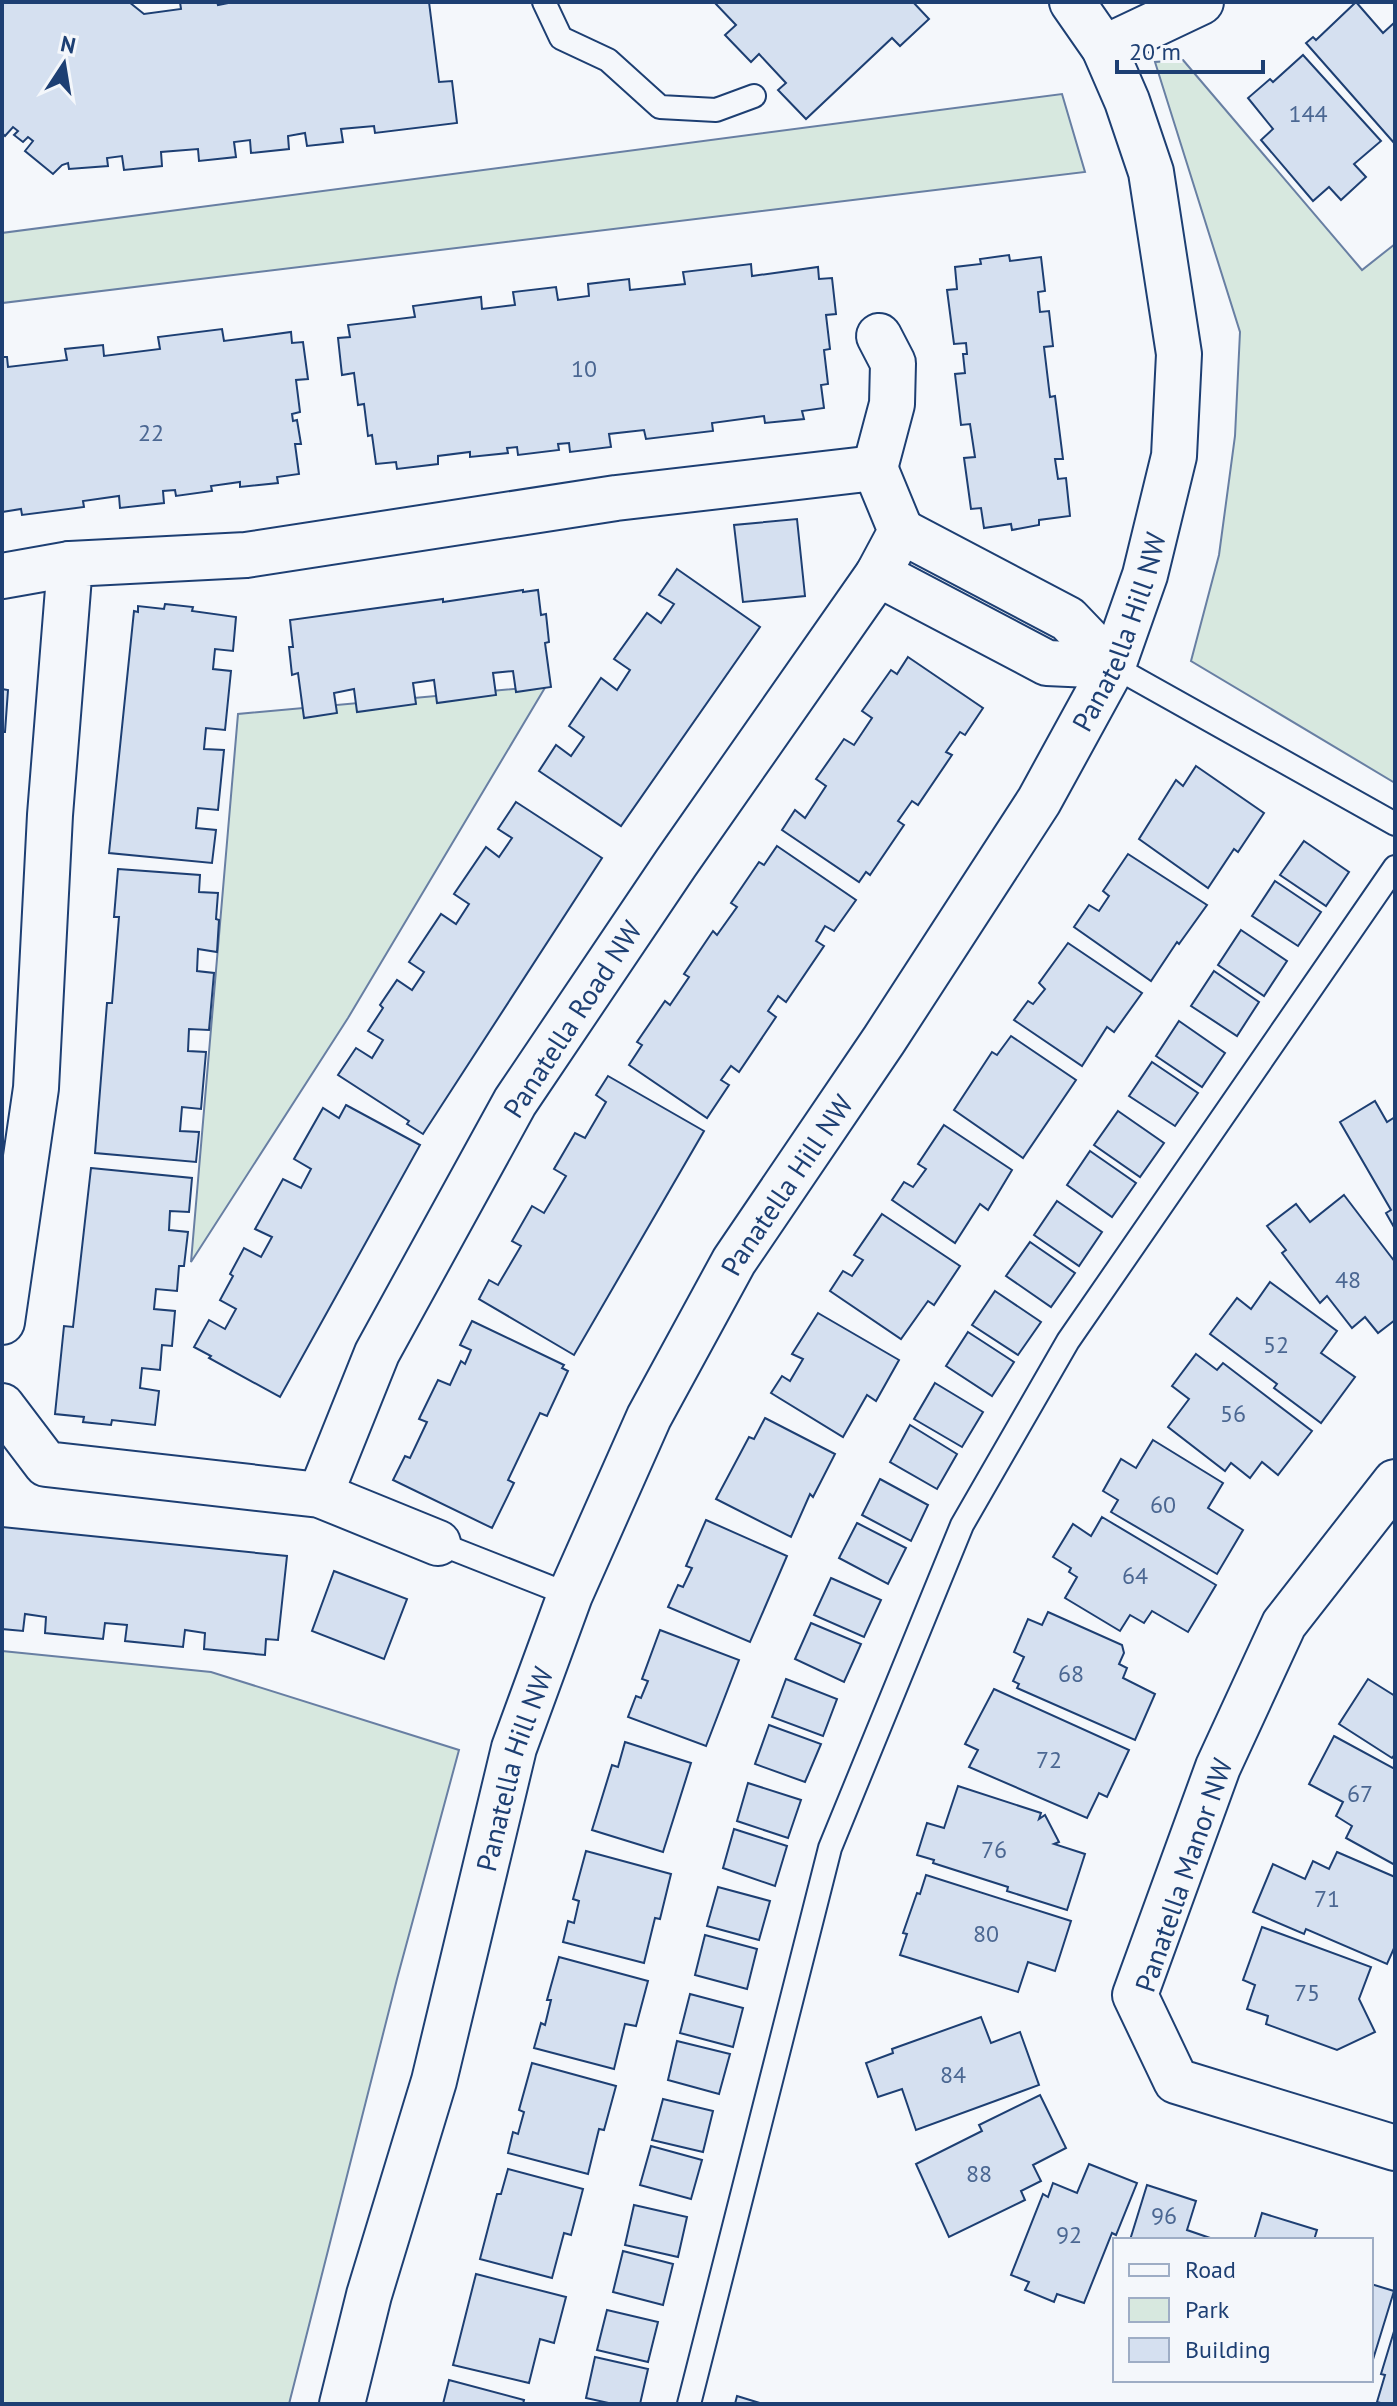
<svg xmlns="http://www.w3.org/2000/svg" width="1397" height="2406" font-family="'PT Sans',sans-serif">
<rect width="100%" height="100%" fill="#f4f7fb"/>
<!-- green -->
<g fill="#d7e8df" stroke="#687fa3" stroke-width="2">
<path d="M1183,60l179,210 33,-26v539l-204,-122 28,-106 16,-119 5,-104 -85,-270z"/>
<path d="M1062,94l23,78 -1083,131v-70z"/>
<path d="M546,686l-198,332 -157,244 47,-548z"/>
<path d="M2,1651l209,21 248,78 -62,229 -108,425h-287z"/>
</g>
<!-- building -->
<g fill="#d5e0f0" stroke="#1d3f73" stroke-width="2">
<path d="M2,2h127l15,12 37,-5 -1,-7h37l1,3 15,-3h196l10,80 13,-1 5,42 -82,10 -1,-7 -33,3 2,13 -36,4 -2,-13 -17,3 1,13 -38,4 -1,-13 -16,2 2,15 -37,4 -1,-12 -37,3 1,14 -38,4 -2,-14 -15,2 1,8 -39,3 -1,-6 -6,2 -9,9 -28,-23 8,-10 -5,-4 -5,5 -9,-7 4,-4 -5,-4 -8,9 -3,-3z"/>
<path d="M714,2h199l16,17 -29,27 -8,-8 -86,81 -28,-29 8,-7 -27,-29 -8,8 -26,-27 11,-10z"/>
<path d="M1356,2l27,31 12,-11v122l-89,-101 7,-6 3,3z"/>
<path d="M1303,55l78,86 -27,23 12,13 -25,23 -12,-13 -16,14 -52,-61 12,-11 -25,-31 22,-19 3,3z"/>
<path d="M1009,255l1,6 31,-4 4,34 -7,1 2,20 9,-1 4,35 -9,1 6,50 5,-1 8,63h-8l3,20 8,-1 4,38 -31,4v5l-27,5 -1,-6 -27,4 -3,-20 -10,1 -7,-51 11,-1 -5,-33 -9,1 -6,-51 10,-1 -2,-19h4l-1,-11 -12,1 -7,-54 10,-1 -2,-22 26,-3 -1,-5z"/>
<path d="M751,264l1,12 66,-9 1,12 13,-1 4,36 -10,1 4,34 -6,1 4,34 -7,1 3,23 -22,3 2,8 -39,4 -1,-7 -52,7 1,8 -67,8 -2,-9 -35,4 2,13 -41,5 -1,-9 -11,1 1,6 -41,5 -1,-8 -10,1 1,5 -38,4v-5l-32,4v8l-41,5 -1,-7 -20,2 -4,-29 -4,1 -4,-32 -6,1 -4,-32 -12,2 -4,-37 12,-1 -2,-12 67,-8 -2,-11 68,-9 1,12 33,-4 -2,-13 43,-5 2,13 31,-4 -1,-12 41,-5 1,11 55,-6 -2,-12z"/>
<path d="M222,329l2,12 67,-9 1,11 11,-1 5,37 -12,1 4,32 -8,2 1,7 4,-1 4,24h-6l4,30 -22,3 1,6 -38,4v-5l-29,4 1,5 -36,5 -1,-6 -12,1 1,12 -44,5 -1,-12 -36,5 1,6 -62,8 -1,-6 -19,3v-155h5l1,10 59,-7 -2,-11 38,-4 1,11 56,-7 -2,-12z"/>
<path d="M797,519l8,77 -62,6 -9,-77z"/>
<path d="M677,569l83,58 -139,199 -82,-55 17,-26 15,11 13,-19 -15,-11 32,-48 16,12 13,-20 -16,-11 33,-46 14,10 13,-19 -15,-9z"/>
<path d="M523,590v2l15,-2 3,25 5,-1 3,28 -4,1 6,44 -35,5 -3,-21 -20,2 3,22 -59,8 -3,-23 -21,3 3,21 -59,8 -3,-23 -20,4 3,20 -33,5 -6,-45 -6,2 -3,-28h4l-3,-27 153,-21v3z"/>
<path d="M165,604l28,3 -1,4 44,6 -3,34 -18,-2 -2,20 18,2 -6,59 -19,-2 -2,21 20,1 -6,60 -20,-2 -2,20 20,2 -4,33 -103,-10 25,-242 4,1v-6l26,3z"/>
<path d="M908,657l75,51 -18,27 -5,-3 -14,20 6,3 -34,50 -6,-4 -14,20 6,4 -34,50 -4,-3 -7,10 -77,-52 13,-20 10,8 21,-32 -10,-7 28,-40 10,6 18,-27 -10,-7 29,-41 6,4z"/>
<path d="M2,689l6,1 -3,42h-3z"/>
<path d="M1196,766l68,47 -26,39 -4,-3 -26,39 -69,-49 37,-59 7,6z"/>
<path d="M516,802l86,56 -179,276 -16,-10 2,-3 -71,-46 18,-27 16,10 11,-18 -15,-9 15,-23 -3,-3 17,-25 15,10 12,-18 -15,-10 32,-48 15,10 13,-20 -15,-10 32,-47 13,10 13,-19 -14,-9z"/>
<path d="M1304,841l45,31 -23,34 -46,-31z"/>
<path d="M777,846l79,54 -22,31 -9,-5 -9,15 8,5 -38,56 -8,-6 -10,15 8,6 -37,55 -8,-6 -10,14 8,5 -22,33 -78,-53 13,-20 -5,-3 28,-41 5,4 19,-28 -5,-3 29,-43 4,4 20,-28 -6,-4 28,-41 5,3z"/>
<path d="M1128,854l79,51 -28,39 -2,-2 -26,39 -77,-54 15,-22 10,6 10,-15 -6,-5z"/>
<path d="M118,869l82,6 -1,17 19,1 -2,26 3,1 -2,32 -19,-3 -1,22 17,2 -5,57 -20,-1 -1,22 18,1 -5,57 -19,-2 -2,24 19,1 -3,30 -101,-9 12,-150h5l7,-86h-5z"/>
<path d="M1275,881l46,31 -23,34 -46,-30z"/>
<path d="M1241,930l46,31 -23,35 -46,-31z"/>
<path d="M1068,943l74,50 -28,39 -7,-5 -25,39 -68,-46 14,-19 5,3 12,-15 -6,-6z"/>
<path d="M1214,971l45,31 -22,34 -46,-30z"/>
<path d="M1179,1021l46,32 -23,34 -46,-31z"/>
<path d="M1011,1036l65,44 -53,78 -69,-48 38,-58 5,3z"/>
<path d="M1152,1062l46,31 -23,33 -46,-30z"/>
<path d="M608,1076l96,55 -130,224 -95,-56 10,-19 9,5 23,-39 -9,-5 20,-35 12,7 22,-37 -12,-7 21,-36 10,5 21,-36 -10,-7z"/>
<path d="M1375,1101l12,21 8,-5v112l-9,-16 5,-3 -51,-88z"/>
<path d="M346,1105l74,40 -140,252 -71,-39 2,-2 -17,-9 15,-27 16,9 11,-20 -16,-9 13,-24 -3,-2 14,-26 17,9 11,-20 -17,-8 28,-50 18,9 10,-19 -17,-10 29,-51 16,10z"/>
<path d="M1118,1111l46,32 -24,34 -46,-32z"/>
<path d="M944,1125l68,45 -24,40 -8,-6 -25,39 -63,-43 12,-18 9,5 13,-18 -8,-5z"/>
<path d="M1090,1151l46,32 -24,34 -45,-32z"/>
<path d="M91,1168l101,10 -3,34 -19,-1 -1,19 19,2 -4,34h-5l-2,25 -21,-2 -2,20 21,2 -3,35 -10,-1 -2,25 -18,-2 -2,20 19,3 -4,34 -43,-5 -1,5 -28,-3 1,-5 -29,-3 9,-88 9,1z"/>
<path d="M1344,1195l51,67v58l-17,13 -13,-16 -13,11 -25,-32 -7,7 -38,-50 4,-3 -19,-24 29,-22 14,18z"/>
<path d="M1057,1201l45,31 -23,34 -45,-31z"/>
<path d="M882,1214l78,52 -26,39 -6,-4 -27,38 -71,-48 13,-20 9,5 11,-16 -9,-5z"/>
<path d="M1030,1242l45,31 -24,34 -45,-31z"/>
<path d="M1270,1282l67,49 -16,22 34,24 -34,46 -47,-35 3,-4 -67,-50 27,-36 14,11z"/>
<path d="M995,1291l46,31 -23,33 -46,-30z"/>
<path d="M818,1313l81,47 -23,41 -9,-6 -24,42 -72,-44 11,-17 8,5 13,-22 -11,-5z"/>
<path d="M472,1321l92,44 -2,3 6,3 -21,45 -7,-3 -32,67 6,3 -22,45 -99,-48 12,-24 5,2 17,-36 -8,-3 19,-39 12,5 11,-24 4,3 6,-14 -11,-5z"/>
<path d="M968,1332l46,30 -22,34 -46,-30z"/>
<path d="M1196,1354l21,16 6,-7 89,68 -34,44 -16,-13 -12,16 -19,-15 -6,8 -57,-44 21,-28 -17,-13z"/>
<path d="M935,1383l48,29 -21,35 -48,-28z"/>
<path d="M765,1418l70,36 -22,43 -3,-3 -19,43 -75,-38 33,-62 5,2z"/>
<path d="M910,1425l47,29 -20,35 -47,-27z"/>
<path d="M1153,1440l70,43 -15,25 35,22 -26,44 -106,-62 7,-12 -15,-9 18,-32 15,9z"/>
<path d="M880,1479l48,26 -17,36 -49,-26z"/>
<path d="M1102,1517l114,68 -28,47 -36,-21 -8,12 -14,-8 -10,16 -55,-33 12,-21 -8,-5 2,-4 -18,-11 20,-33 18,12z"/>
<path d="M706,1520l81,36 -37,86 -82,-35 10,-22 5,2 9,-19 -6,-2z"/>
<path d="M857,1523l49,25 -18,36 -49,-26z"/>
<path d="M2,1527l285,29 -9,84 -12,-1 -1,16 -61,-6 1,-16 -20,-3 -2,17 -58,-6 2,-16 -22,-2 -2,16 -58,-6 1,-16 -21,-3 -2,17 -21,-2z"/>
<path d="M334,1571l73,28 -23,60 -72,-28z"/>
<path d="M831,1578l50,22 -17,37 -50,-22z"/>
<path d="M1048,1612l74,33 2,8 -5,11 8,4 -4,10 32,16 -20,46 -118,-52 2,-4 -6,-3 11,-24 -10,-5 14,-33 14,6z"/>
<path d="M811,1623l50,21 -17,38 -49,-23z"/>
<path d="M660,1630l79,30 -33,86 -78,-29 8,-21 5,2 7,-17 -6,-2z"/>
<path d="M786,1679l51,20 -14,37 -51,-19z"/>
<path d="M1368,1679l27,17v58l-3,4 -53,-34z"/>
<path d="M994,1689l135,61 -22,47 -8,-4 -12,25 -118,-51 9,-17 -13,-6z"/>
<path d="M769,1725l52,19 -16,38 -50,-18z"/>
<path d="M1334,1736l61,33v96l-49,-27 6,-12 -16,-10 7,-14 -34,-18z"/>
<path d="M625,1742l66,21 -28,89 -71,-22 20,-65 6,2z"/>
<path d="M748,1783l53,17 -13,38 -51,-17z"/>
<path d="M958,1786l83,27 -2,6 6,-4 14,27 -5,2 31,10 -18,56 -60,-19 1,-4 -75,-24 1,-3 -17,-5 10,-32 17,5z"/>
<path d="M734,1829l53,17 -12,40 -52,-18z"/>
<path d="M586,1851l85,23 -11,45 -5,-1 -11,45 -81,-21 5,-21 6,2 5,-22 -6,-2z"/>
<path d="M1337,1852l58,25v69l-8,18 -81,-35 -2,5 -51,-22 20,-48 32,15 8,-18 16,8z"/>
<path d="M926,1875l145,46 -16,50 -27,-9 -10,30 -118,-37 7,-21 -4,-1 14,-40 3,1z"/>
<path d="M718,1887l52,14 -11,39 -52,-14z"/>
<path d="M1262,1927l109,40 -12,32 16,33 -38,18 -71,-26 2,-8 -21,-7 8,-24 -12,-5z"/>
<path d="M705,1935l52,14 -10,40 -52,-14z"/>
<path d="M559,1957l89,24 -12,45 -11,-2 -11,45 -80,-21 7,-25 4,2 6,-25h-4z"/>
<path d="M690,1994l53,14 -10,39 -53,-14z"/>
<path d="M981,2017l10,26 29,-11 19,53 -123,45 -14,-41 -24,8 -12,-34 27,-10 -1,-4z"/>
<path d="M677,2041l53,13 -11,40 -51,-14z"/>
<path d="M532,2063l84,23 -12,44 -5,-1 -11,45 -80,-21 5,-21 5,2 6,-22 -5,-2z"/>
<path d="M1040,2095l26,53 -33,17 8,16 -20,10 4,9 -76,37 -33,-73 66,-33 -3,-6z"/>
<path d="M663,2099l50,12 -10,41 -51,-12z"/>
<path d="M651,2146l51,14 -11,39 -51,-14z"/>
<path d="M1089,2164l48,19 -21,52 -4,-2 -28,70 -27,-9 -3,8 -29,-12 4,-8 -18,-7 32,-81 5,3 5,-14 24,10z"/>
<path d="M508,2169l75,20 -12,46 -7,-2 -12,45 -72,-19 17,-65h4z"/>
<path d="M1147,2185l49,16 -9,29 29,10h-86z"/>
<path d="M634,2205l53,12 -9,40 -53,-12z"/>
<path d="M1262,2213l55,17 -3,10h-60z"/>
<path d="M623,2251l50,13 -10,41 -50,-13z"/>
<path d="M476,2274l90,23 -12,46 -14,-4 -11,44 -76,-18z"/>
<path d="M1371,2284l23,7 -23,75z"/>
<path d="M607,2310l51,12 -10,40 -51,-12z"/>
<path d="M1395,2328v76h-11l-7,-2 8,-27 -4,-1z"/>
<path d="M595,2357l53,12 -8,35h-27l-27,-6z"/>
<path d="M449,2380l75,20 -1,4h-80z"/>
<path d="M737,2396l26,8h-28z"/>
</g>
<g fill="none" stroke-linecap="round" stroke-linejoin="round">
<defs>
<g id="service">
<path d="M544,2l17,36 47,22 52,47 56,3 38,-14"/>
<path d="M1113,666l282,158"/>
<path d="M438,1543l132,52"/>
<path d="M689,2404l141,-556 132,-323 106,-184 327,-474"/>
</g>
<g id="minor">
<path d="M1104,48l97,-46"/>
<path d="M875,468l17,-64 1,-41 -14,-27"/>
<path d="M901,531l167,88 45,47"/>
<path d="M878,574l169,89 66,3"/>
<path d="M2,576l68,-12"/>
<path d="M2,1322l34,-234 14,-273 20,-251 176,-9 370,-57 259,-30 26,63 -23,43 -202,289 -161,239 -138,251 -57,142"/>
<path d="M2,1406l44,58 274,31 118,48"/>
<path d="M1395,1482l-111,142 -66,143 -83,228 41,86 219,67"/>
<path id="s1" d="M342,2404l27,-109 65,-214 80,-333 56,-153 79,-178 85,-156 150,-221 155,-239 74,-135 32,-91 29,-119 5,-102 -28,-182 -24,-71 -23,-53 -32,-46"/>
</g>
</defs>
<!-- service casing -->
<use href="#service" stroke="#1d3f73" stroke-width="26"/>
<!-- minor casing -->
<use href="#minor" stroke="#1d3f73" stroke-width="48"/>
<!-- service -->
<use href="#service" stroke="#f4f7fb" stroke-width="22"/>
<!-- minor -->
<use href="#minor" stroke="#f4f7fb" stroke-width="44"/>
</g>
<g text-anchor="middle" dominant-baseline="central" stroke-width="6" stroke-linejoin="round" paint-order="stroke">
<!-- number labels -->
<g font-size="24" fill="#4b6792">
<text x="1308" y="113">144</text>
<text x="584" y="368">10</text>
<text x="151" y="432">22</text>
<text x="1348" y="1279">48</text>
<text x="1276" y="1344">52</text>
<text x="1233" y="1413">56</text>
<text x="1163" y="1504">60</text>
<text x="1135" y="1575">64</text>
<text x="1071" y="1673">68</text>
<text x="1049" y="1759">72</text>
<text x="1360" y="1793">67</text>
<text x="994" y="1849">76</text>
<text x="1327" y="1898">71</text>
<text x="986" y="1933">80</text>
<text x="1307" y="1992">75</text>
<text x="953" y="2074">84</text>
<text x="979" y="2173">88</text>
<text x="1164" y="2215">96</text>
<text x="1069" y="2234">92</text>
</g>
<!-- street labels -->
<g font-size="28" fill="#1d3f73" stroke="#f4f7fb">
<text stroke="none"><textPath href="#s1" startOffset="1954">Panatella Hill NW</textPath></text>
<text transform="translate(572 1019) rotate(-57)">Panatella Road NW</text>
<text stroke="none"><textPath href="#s1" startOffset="1306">Panatella Hill NW</textPath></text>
<text stroke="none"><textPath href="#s1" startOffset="658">Panatella Hill NW</textPath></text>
<text transform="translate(1183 1875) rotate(-71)">Panatella Manor NW</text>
</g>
</g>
<!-- border -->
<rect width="1397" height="2406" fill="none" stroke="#1d3f73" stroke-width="8"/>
<!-- legend -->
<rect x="1113" y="2238" width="260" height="144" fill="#f4f7fb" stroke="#9eadc5" stroke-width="2"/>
<rect x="1129" y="2264" width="40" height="12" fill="#f4f7fb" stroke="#9eadc5" stroke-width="2"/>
<text x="1185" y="2278" font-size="24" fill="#1d3f73">Road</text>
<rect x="1129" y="2298" width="40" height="24" fill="#d7e8df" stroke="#9eadc5" stroke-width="2"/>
<text x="1185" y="2318" font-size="24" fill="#1d3f73">Park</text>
<rect x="1129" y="2338" width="40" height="24" fill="#d5e0f0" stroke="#9eadc5" stroke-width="2"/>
<text x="1185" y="2358" font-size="24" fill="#1d3f73">Building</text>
<!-- north arrow -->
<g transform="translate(64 64) rotate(12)" stroke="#f4f7fb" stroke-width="6" paint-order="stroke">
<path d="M0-6L14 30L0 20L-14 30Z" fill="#1d3f73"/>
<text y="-12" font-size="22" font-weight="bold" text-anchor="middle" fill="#1d3f73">N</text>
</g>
<!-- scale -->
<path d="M1117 60v12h146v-12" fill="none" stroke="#1d3f73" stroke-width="4"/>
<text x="1129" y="60" font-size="24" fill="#1d3f73" stroke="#f4f7fb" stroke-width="6" paint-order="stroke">20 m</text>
</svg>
